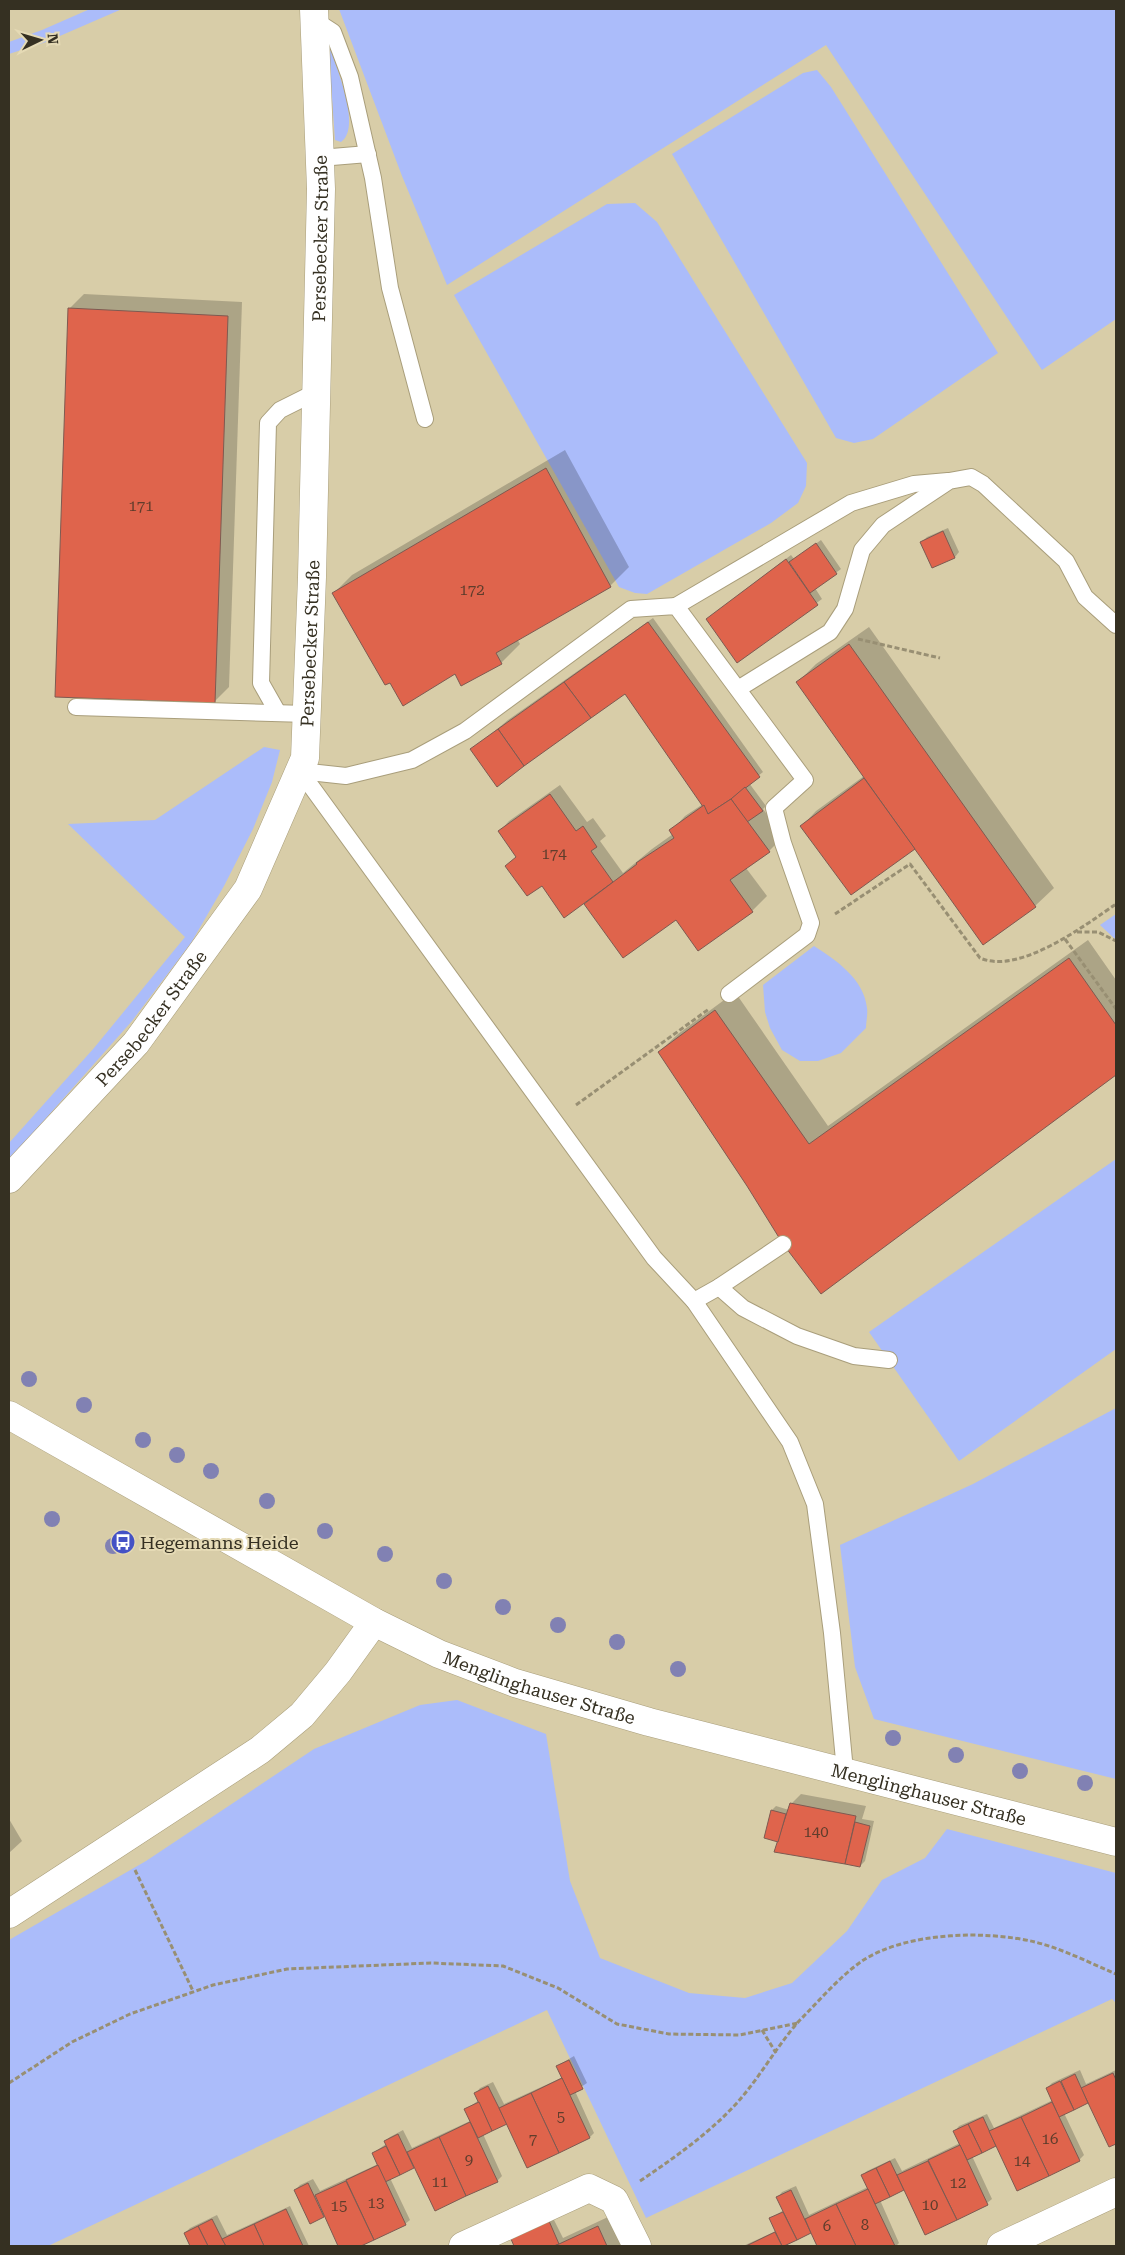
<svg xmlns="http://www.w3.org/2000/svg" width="1125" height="2255" font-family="'Roboto Serif',serif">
<rect width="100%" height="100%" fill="#d8cda8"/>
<!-- green -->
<g fill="#abbcfa">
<path d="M90,9h32l-76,33 -37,12v-12l33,-12z"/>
<path d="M339,9h777v310l-74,51 -216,-325 -379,240 -45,-109z"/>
<path d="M331,50c6,20 31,78 10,92l-6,-2 -6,-86z"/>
<path d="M817,70l14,17 167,266 -125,86 -19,4 -18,-5 -164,-284 131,-81z"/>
<path d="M635,203l22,19 150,241 -1,23 -8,17 -27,20 -124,71 -12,-1 -16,-6 -165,-292 153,-91z"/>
<path d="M264,747l16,3 -8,32 -19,47 -29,57 -33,57 -59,78 -123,139v-17l85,-95 91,-111 -117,-113 87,-4z"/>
<path d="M1116,914v26l-16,-15z"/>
<path d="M814,946c22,14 50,33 53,62 1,6 -1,14 -1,20l-25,25 -23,8h-18l-18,-11 -12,-22 -5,-16 -2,-27z"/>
<path d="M1116,1159v190l-157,112 -90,-129z"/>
<path d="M1116,1408v371l-242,-60 -19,-52 -15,-122 133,-61z"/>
<path d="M457,1700l89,34 24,147 30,77 89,35 56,5 47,-15 55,-52 35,-51 43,-22 22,-29 169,44v130l-4,-4 -466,219 -99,-208 -499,236h-39v-306l137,-79 168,-112 106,-44z"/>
</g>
<!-- shadow -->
<g fill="#0003">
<path d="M84,294l158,8 -13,385 -15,15 -145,-393z"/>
<path d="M565,450l64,117 -19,19 -93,53 3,5 -19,19 -45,9 -122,-79 18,-18z"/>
<path d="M948,528l11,24 -4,5 -22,9 -11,-24 5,-5z"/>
<path d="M821,540l20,29 -26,19 7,11 -85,62 -30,-42 84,-64 3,4z"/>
<path d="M653,618l110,154 -14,11 17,23 -3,3 20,28 -14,14 -23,17 21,28 -15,15 -76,7 -87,-18 -47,-15 -42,-54 9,-10 51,-36 27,37 6,-4 13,18 -6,5 23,32 29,-24 21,-15 -2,-3 14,-15 18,-12 -77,-112 -154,58 36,-30z"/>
<path d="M869,627l185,261 -19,18 -120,-59 -113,-21 14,-15 48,-35 -66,-94 18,-18z"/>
<path d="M1088,940l28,40v94l-295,218 -162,-240 19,-18 57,-42 93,134z"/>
<path d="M801,1794l65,12 -4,13 12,2 -9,40 -5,5 -84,-15 3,-10 -7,-31 4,-4 13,4 2,-6z"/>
<path d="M9,1819l13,22 -13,12z"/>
<path d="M574,2056l13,27 -12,8 19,42 -4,4 -83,-14 -24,11 19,42 -5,5 -83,-15 -24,12 20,42 -5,4 -47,22h-18l-15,-31 -14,7 -16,-32 5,-5 13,-6 7,12 58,-27 -5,-11 13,-9 -1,-3 5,-4 13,-7 9,18 58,-27 -5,-11 14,-10 -3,-7 4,-5 13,-6 11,22 59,-27 -6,-11z"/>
<path d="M1080,2070l6,14 30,-14v73l-6,3 -21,-44 -25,11 20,42 -5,5 -83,-16 -24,12 20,43 -5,4 -62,30 -21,-44 -24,11 19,43 -3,3h-77l-7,-14 -25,11 2,3h-46l33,-15 -6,-13 14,-8 -6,-13 4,-5 14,-6 13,29 59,-28 -5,-12 4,-4 28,-13 7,13 58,-28 -5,-12 4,-5 28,-12 7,14 59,-28 -6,-12 5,-5z"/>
<path d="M290,2206l19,40h-118l-6,-13 5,-5 27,-13 10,20z"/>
<path d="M608,2217l14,29h-106l-4,-7 41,-21 10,20z"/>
</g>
<!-- building -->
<g fill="#df644c" stroke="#7e5a51">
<path d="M68,308l160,8 -13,387 -160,-6z"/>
<path d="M546,468l65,119 -115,66 6,11 -41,22 -6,-12 -52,32 -13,-23 -5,2 -53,-92z"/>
<path d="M943,531l12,27 -23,10 -12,-26z"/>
<path d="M816,543l21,31 -27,19 -21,-31z"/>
<path d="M786,559l32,46 -81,58 -31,-44z"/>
<path d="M648,622l112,155 -29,22 -23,15 -83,-120 -34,24 -27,-36z"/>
<path d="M849,644l187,263 -53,38 -187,-263z"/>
<path d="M564,682l27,36 -67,48 -26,-37z"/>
<path d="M498,729l26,37 -27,21 -27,-38z"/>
<path d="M864,778l51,71 -64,46 -51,-69z"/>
<path d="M745,787l18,24 -16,11 -16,-23z"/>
<path d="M550,794l26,37 7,-5 14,21 -6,4 22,31 -49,36 -22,-32 -15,10 -22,-30 11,-9 -18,-26z"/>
<path d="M731,799l39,53 -40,28 23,32 -55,39 -22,-31 -53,38 -39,-54 53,-40 -1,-1 38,-25 -5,-8 35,-25 4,9z"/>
<path d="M1069,958l47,67v50l-295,219 -38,-50 -36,-58 -89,-134 57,-42 94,134z"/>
<path d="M790,1803l66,13 -11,48 -71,-12z"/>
<path d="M771,1810l15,4 -8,28 -14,-4z"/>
<path d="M855,1822l15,4 -10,41 -15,-3z"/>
<path d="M569,2060l14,29 -13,6 -14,-29z"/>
<path d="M1113,2073l3,7v64l-7,3 -28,-59z"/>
<path d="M1075,2074l13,29 -14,7 -13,-29z"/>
<path d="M562,2078l28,60 -31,15 -28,-60z"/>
<path d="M1060,2081l14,29 -15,7 -13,-29z"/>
<path d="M488,2086l19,38 -15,7 -18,-38z"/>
<path d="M531,2093l28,60 -32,15 -28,-60z"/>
<path d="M479,2102l13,29 -14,7 -14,-29z"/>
<path d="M1052,2102l28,59 -31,15 -28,-59z"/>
<path d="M983,2117l13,29 -14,7 -14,-29z"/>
<path d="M1021,2117l28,59 -32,15 -28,-60z"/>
<path d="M470,2122l28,60 -32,14 -27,-59z"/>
<path d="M968,2124l14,29 -15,7 -14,-29z"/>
<path d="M398,2134l16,34 -14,7 -16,-34z"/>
<path d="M439,2137l27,59 -31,15 -28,-59z"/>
<path d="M960,2145l28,60 -31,15 -29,-60z"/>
<path d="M386,2146l14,29 -15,7 -13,-29z"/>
<path d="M890,2161l14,29 -14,7 -14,-29z"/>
<path d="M928,2161l29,59 -32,15 -28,-60z"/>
<path d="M378,2165l28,60 -32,15 -28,-60z"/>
<path d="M876,2168l14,29 -15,7 -14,-29z"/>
<path d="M346,2181l28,59 -13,6h-23l-23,-51z"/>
<path d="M308,2183l16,34 -14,7 -16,-34z"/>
<path d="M868,2189l7,15 20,42h-39l-20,-42z"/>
<path d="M791,2190l20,43 -14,7 -21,-43z"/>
<path d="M836,2204l20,42h-39l-6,-13 -6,-14z"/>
<path d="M286,2209l17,37h-39l-10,-22z"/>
<path d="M783,2212l14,28 -13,6h-2l-13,-28z"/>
<path d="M212,2219l10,20 4,7h-18l-10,-20z"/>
<path d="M549,2221l10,23 -5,2h-40l-3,-7z"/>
<path d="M254,2224l10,22h-38l-4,-7z"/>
<path d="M198,2226l10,20h-18l-6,-13z"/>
<path d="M598,2226l9,20h-53l5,-2z"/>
<path d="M775,2232l7,14h-36z"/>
</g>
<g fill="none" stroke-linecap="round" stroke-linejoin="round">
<defs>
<g id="service">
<path d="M313,19l20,13 17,45 23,101 17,110 35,131"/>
<path d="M320,158l48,-4"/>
<path d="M676,606l175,-103 63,-19 34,-3"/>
<path d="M738,689l92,-57 15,-23 17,-59 21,-25 66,-44 22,-4 12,7 83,77 19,36 31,28"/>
<path d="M76,707l231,7"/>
<path d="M278,713l-17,-30 7,-260 12,-13 36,-18"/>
<path d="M300,771l354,487 40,43 96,141 25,62 17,129 13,138"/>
<path d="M300,771l46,5 66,-16 53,-29 166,-122 45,-3 129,174 -31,28 9,35 28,80 -4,12 -78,59"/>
<path d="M719,1287l24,21 54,28 57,20 35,4"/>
<path d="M694,1301l25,-14 64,-43"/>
</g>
<g id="minor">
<path id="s1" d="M9,1179l127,-136 112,-154 57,-131 7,-181 9,-388 -7,-180"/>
<path d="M9,1914l251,-164 42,-35 36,-43 36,-50"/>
<path d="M463,2246l126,-58 25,12 23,46"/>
<path d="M1001,2246l115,-54"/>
</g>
<g id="tertiary">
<path id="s2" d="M9,1415l365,207 65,32 76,29 134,39 467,120"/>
</g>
</defs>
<!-- service casing -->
<use href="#service" stroke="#a99e7b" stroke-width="18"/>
<!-- minor casing -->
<use href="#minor" stroke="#a99e7b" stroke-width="29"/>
<!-- tertiary casing -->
<use href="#tertiary" stroke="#a99e7b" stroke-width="29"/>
<!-- path -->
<g stroke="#988f73" stroke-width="3" stroke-dasharray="5 2.5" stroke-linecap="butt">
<path d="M858,639l82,19"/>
<path d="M835,914l75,-50 70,94c39,17 104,-32 136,-54"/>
<path d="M1077,932h21l18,9"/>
<path d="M1065,939l51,70"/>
<path d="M576,1105l133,-96"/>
<path d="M135,1870l58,121"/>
<path d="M762,2030l14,23"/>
<path d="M9,2083l63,-41 58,-28 83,-29 74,-16 144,-6 72,3 55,22 59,36 52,10 71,1 58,-12"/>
<path d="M640,2181c34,-23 67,-46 95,-76 24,-26 41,-58 64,-84 20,-20 40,-44 63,-60 44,-29 123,-31 173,-19 28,7 55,21 81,32"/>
</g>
<!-- service -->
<use href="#service" stroke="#fff" stroke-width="16"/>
<!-- minor -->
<use href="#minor" stroke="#fff" stroke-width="28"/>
<!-- tertiary -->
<use href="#tertiary" stroke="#fff" stroke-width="28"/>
</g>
<!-- trees -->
<g fill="#8181b3">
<circle cx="29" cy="1379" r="8"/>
<circle cx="84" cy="1405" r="8"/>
<circle cx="143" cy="1440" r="8"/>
<circle cx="177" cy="1455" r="8"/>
<circle cx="211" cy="1471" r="8"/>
<circle cx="267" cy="1501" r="8"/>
<circle cx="52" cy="1519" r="8"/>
<circle cx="325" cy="1531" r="8"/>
<circle cx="113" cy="1546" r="8"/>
<circle cx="385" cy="1554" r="8"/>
<circle cx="444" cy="1581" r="8"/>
<circle cx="503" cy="1607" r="8"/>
<circle cx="558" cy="1625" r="8"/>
<circle cx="617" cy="1642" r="8"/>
<circle cx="678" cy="1669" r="8"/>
<circle cx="893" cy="1738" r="8"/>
<circle cx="956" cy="1755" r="8"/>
<circle cx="1020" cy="1771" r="8"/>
<circle cx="1085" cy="1783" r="8"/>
</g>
<!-- icons -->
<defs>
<symbol id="bus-disc" viewBox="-11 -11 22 22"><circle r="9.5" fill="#4451c5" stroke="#e5dab5"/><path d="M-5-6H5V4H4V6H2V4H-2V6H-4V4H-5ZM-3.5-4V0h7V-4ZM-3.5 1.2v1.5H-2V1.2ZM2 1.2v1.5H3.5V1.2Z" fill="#fff"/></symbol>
</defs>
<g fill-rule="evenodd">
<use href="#bus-disc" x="109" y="1528" width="28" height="28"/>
</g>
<g text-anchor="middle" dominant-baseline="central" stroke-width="4" stroke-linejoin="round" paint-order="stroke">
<!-- number labels -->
<g font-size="15" fill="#603d2c">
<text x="141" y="506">171</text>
<text x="472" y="590">172</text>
<text x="554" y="854">174</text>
<text x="816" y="1832">140</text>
<text x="561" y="2117">5</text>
<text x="533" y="2139">7</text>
<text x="1050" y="2139">16</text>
<text x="469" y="2160">9</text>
<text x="1022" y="2161">14</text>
<text x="440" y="2182">11</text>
<text x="958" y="2183">12</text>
<text x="376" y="2203">13</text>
<text x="930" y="2205">10</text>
<text x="339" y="2206">15</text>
<text x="865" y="2225">8</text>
<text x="827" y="2226">6</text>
</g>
<!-- street labels -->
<g font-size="18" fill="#353022" stroke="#e5dab5">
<text stroke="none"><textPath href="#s1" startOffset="1039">Persebecker Straße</textPath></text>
<text stroke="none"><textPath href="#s1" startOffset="634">Persebecker Straße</textPath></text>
<text stroke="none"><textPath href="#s1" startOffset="215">Persebecker Straße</textPath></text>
<text stroke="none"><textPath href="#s2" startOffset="598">Menglinghauser Straße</textPath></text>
<text stroke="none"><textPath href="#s2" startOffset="1002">Menglinghauser Straße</textPath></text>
</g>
<!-- poi labels -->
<g font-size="18" fill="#353022" stroke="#e5dab5" text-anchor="start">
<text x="140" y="1542">Hegemanns Heide</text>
</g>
</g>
<!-- border -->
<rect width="1125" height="2255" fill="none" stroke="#353022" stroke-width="20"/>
<!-- north arrow -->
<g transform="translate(40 40) rotate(85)" stroke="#e5dab5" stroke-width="4" paint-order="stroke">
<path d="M0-4L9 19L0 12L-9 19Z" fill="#353022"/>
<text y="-8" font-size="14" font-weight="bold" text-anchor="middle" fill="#353022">N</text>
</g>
</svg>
